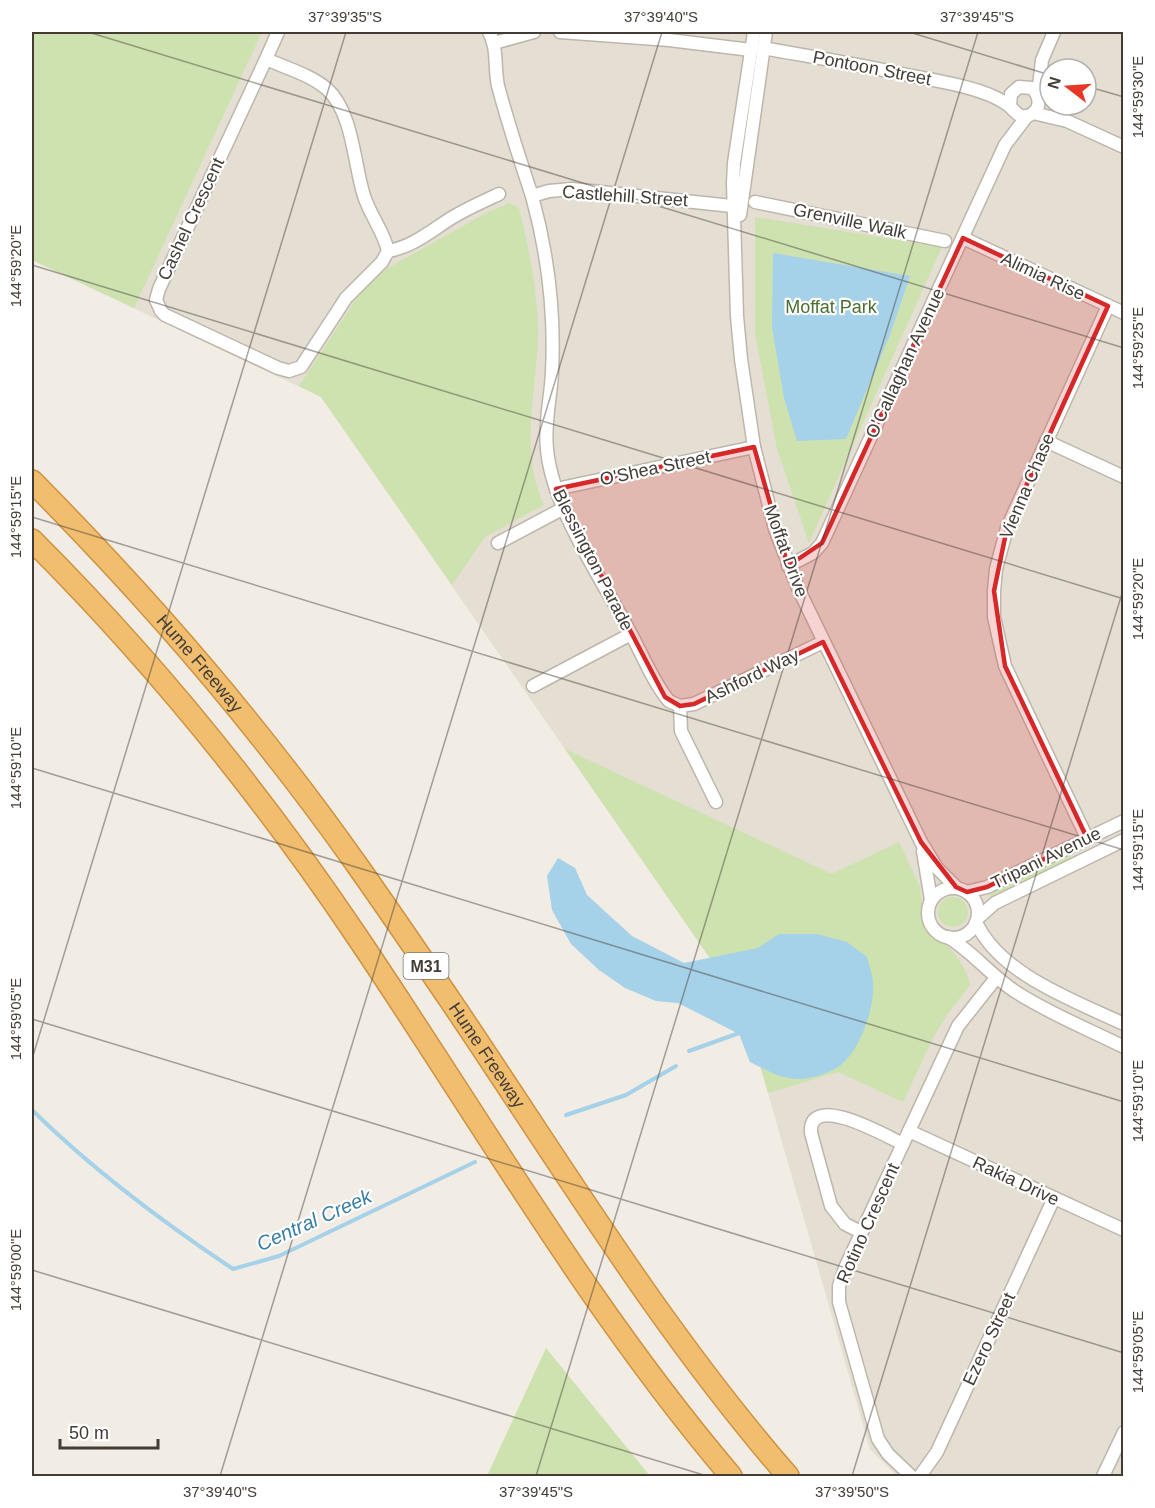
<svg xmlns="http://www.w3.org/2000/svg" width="1155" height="1508" font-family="Arial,sans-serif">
<rect width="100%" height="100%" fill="#f1ece4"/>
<!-- residential -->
<path fill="#e4ded3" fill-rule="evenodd" d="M32,32h1091v1444h-226l-27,-27 -127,-443 -422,-609 -289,-137zM1050,69h36v36h-36z"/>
<!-- green -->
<g fill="#cee2b0">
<path d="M32,32h230l-128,276 -102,-48z"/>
<path d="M509,203l10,5c10,40 18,80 19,121 0,59 -20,120 6,176l-59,32 -33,48 -131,-188 -22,-11 59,-90 28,-27 100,-56z"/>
<path d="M755,217l187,30 -133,296 -32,-94 -22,-115z"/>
<path d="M565,749l267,125 67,-32 21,45 5,38c17,14 42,37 45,60l-23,30 -13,21 -31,66 -65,-30 -70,21 -25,-87z"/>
<path d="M1069,854l3,5 -79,41 -5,-10z"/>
<circle cx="953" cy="912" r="15"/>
<path d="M546,1348l104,128h-163z"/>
</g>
<!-- water -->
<g fill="#a5d1e9">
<path d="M773,253l137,23 -19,56 -45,107 -49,2 -13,-43 -12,-71z"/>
<path d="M558,858l17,10 12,27 45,41 52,27 74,-15 21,-14h38l30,8 20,15c2,8 6,18 6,27 2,23 -13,65 -31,80 -10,9 -32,15 -44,15 -18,0 -33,-10 -48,-17l-11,-28 -61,-31 -22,-2 -31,-13 -26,-18 -28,-26 -19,-34 -5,-34z"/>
</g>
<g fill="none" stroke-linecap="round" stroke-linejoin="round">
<!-- stream -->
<g stroke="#a5d1e9" stroke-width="4">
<path d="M689,1051l53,-19"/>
<path d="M32,1110c61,60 129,111 201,159l46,-13 196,-94"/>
<path d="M566,1115l60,-20 50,-29"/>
</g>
<defs>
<g id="street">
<path d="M489,32c9,16 5,35 9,54 10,37 22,74 34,110"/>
<path d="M560,32l109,8 82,10"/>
<path d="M754,32l-20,131 -1,20 4,133 4,43 13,88 21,82 23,59 123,254 16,26 19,19"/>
<path d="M494,43l40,-11"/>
<path d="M763,48c50,9 100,17 149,28 22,4 45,8 67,15 9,3 21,8 29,14 7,5 11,15 22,10 12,-6 10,-19 2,-27l-13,-1 -8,7 -1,12"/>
<path d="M266,59c20,9 45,16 61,30 26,23 27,76 37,107 6,19 20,36 24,55l-6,11 -36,36 -45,69 -12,4 -11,-3 -113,-53 -4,-4 -5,-11 3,-11 107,-230 12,-27"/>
<path d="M1038,95l4,-35 12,-28"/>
<path d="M1033,113l34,8 57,26"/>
<path d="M755,202l190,39"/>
<path d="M741,207l-169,-18 -23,2 -17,5c16,58 23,116 20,176 -1,25 -8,51 -5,77 5,59 56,132 84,185 11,20 23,50 38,67l11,5 14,-2 129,-62"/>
<path d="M740,215l26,-183"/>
<path d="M963,238l161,75"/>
<path d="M388,251c25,-4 44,-21 65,-34 15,-9 31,-16 46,-23"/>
<path d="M1046,441l78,36"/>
<path d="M556,489l198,-42"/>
<path d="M498,543l66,-35"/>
<path d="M788,566l25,-13 9,-10 183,-398 22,-29"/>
<path d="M533,686l98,-52"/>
<path d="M680,706l1,25 35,71"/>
<path d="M1087,838l-82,-172 -11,-49v-26l2,-22 11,-41 101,-222"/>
<path d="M923,851l8,49"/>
<circle cx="953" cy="913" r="25"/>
<path d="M967,892l20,-5 137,-66"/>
<path d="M978,918l17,-15 129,-63"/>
<path d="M976,922c23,52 99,79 148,102"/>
<path d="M948,937c25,15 43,39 68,55 34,22 72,37 108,55"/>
<path d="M909,1131l215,99"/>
<path d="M861,1232l-16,-8 -14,-18 -20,-73c-3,-42 75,3 92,11"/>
<path d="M911,1476l-23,-22 -10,-15 -39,-137v-16l6,-18 113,-242 38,-48"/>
<path d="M920,1476l17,-24 117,-254"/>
<path d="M1103,1476l21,-44"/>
</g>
<g id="highway">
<path id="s1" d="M32,481c87,88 170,180 246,278 61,77 116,159 172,241 109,161 210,329 338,476"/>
<path d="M32,540c120,120 229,254 324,395 123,182 233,374 375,541"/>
</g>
</defs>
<!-- street casing -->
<use href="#street" stroke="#beb6ab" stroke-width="15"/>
<!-- highway casing -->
<use href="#highway" stroke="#cf9240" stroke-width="24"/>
<!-- street -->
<use href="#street" stroke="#fff" stroke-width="12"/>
<!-- highway -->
<use href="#highway" stroke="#f1be6f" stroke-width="21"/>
</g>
<!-- marked area -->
<path fill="#d62828" fill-opacity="0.2" stroke="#d62828" stroke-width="4.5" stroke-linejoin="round" d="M963,238l145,68 -101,222 -13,63 11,75 82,172 -100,49 -20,5 -11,-5 -35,-45 -98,-200 -129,62 -14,2 -15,-9 -109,-208 198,-42 34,119 34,-23z"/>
<!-- ticks -->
<path fill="none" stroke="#423c35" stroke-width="1.5" stroke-opacity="0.45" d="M88,32l1036,316M909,32l141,43M1086,86l38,11M32,265l1092,334M32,517l1092,333M32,768l1092,334M32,1019l1092,334M32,1059l314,-1027M32,1270l675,206M220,1476l442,-1444M536,1476l442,-1444M852,1476l272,-889"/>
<g text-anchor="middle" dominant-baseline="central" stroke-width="4.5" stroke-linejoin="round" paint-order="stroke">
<!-- shield labels -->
<rect fill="#fff" stroke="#7b7672" stroke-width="1.5" x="403.5" y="953" width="45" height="26" rx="4.5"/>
<g font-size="16" font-weight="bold" fill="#423c35">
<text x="426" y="966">M31</text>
</g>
<!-- street labels -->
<g font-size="18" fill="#423c35" stroke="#fff">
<text transform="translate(872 68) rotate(11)">Pontoon Street</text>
<text transform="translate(625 196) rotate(4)">Castlehill Street</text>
<text transform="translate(191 219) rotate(-65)">Cashel Crescent</text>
<text transform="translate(850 221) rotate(12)">Grenville Walk</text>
<text transform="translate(1043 276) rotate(25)">Alimia Rise</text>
<text transform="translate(905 363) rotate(-65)">O'Callaghan Avenue</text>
<text transform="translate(655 468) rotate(-12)">O'Shea Street</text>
<text transform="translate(1027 486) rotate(-67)">Vienna Chase</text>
<text transform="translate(786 551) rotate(70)">Moffat Drive</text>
<text transform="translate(593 560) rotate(63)">Blessington Parade</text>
<text stroke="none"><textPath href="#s1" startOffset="248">Hume Freeway</textPath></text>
<text transform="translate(752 676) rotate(-26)">Ashford Way</text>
<text transform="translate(1046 858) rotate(-26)">Tripani Avenue</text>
<text stroke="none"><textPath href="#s1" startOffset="734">Hume Freeway</textPath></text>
<text transform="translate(1016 1181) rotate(25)">Rakia Drive</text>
<text transform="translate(868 1223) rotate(-66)">Rotino Crescent</text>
<text transform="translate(989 1339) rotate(-65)">Ezero Street</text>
</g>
<!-- park labels -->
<g font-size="18" fill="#4a6e2e" stroke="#fff">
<text x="831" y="307">Moffat Park</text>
</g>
<!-- water labels -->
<g font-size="20" font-style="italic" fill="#387da4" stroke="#fff">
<text transform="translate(314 1220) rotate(-24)">Central Creek</text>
</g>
</g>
<!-- border -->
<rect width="1155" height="1508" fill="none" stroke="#ffffff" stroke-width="66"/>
<!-- north arrow -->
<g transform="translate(1068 87) rotate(287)"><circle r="28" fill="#ffffff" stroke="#b3b1ae" stroke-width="1.5"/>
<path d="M0-4.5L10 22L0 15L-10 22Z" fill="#e73625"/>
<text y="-9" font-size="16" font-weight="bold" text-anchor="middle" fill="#423c35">N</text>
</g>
<!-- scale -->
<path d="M60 1439v9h98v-9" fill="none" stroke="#423c35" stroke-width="3"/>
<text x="69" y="1439" font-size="18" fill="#423c35" stroke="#ffffff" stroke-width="4.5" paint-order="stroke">50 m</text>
<rect x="33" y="33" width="1089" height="1442" fill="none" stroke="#423c35" stroke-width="2"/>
<g font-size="15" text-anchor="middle" fill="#423c35">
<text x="345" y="22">37°39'35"S</text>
<text x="661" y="22">37°39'40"S</text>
<text x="977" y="22">37°39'45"S</text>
<text transform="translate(1138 97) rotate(-90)" y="5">144°59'30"E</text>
<text transform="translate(16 266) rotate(-90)" y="5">144°59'20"E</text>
<text transform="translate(1138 348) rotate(-90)" y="5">144°59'25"E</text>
<text transform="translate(16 517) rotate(-90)" y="5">144°59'15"E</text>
<text transform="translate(1138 599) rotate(-90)" y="5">144°59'20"E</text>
<text transform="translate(16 768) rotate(-90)" y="5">144°59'10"E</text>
<text transform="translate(1138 850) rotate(-90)" y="5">144°59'15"E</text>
<text transform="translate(16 1019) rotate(-90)" y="5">144°59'05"E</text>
<text transform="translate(1138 1101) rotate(-90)" y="5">144°59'10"E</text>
<text transform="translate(16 1270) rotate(-90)" y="5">144°59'00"E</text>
<text transform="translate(1138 1352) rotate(-90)" y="5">144°59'05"E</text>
<text x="220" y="1497">37°39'40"S</text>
<text x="536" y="1497">37°39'45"S</text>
<text x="852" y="1497">37°39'50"S</text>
</g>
</svg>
